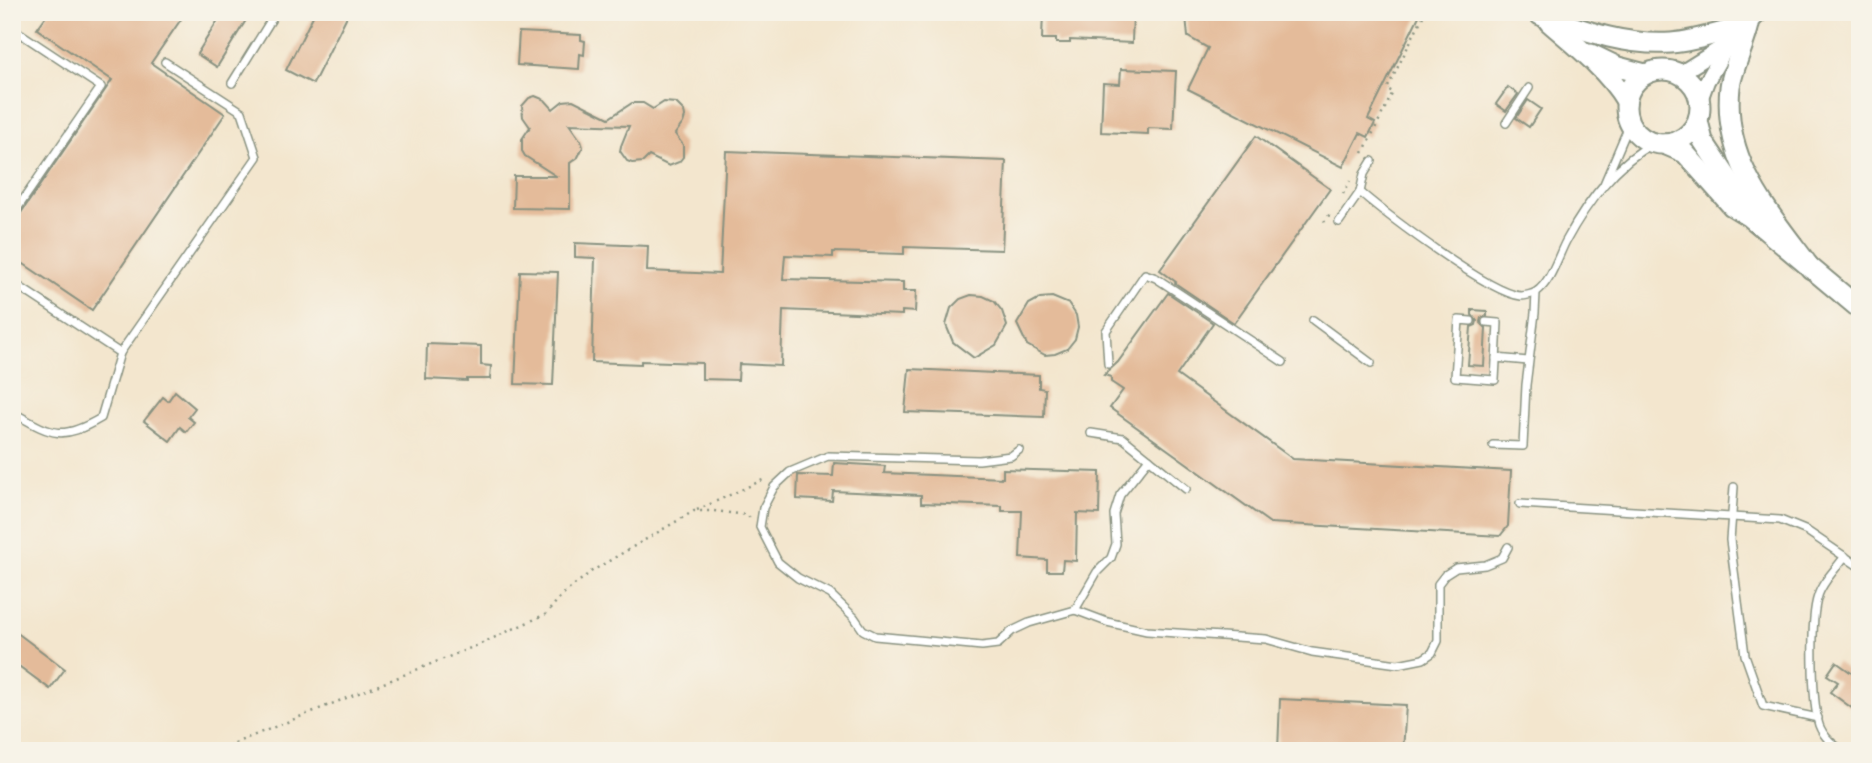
<svg xmlns="http://www.w3.org/2000/svg" width="1872" height="763" font-family="Itim,sans-serif">
<rect width="100%" height="100%" fill="#f7f3e8"/>
<filter id="ink" filterUnits="userSpaceOnUse"><feTurbulence type="fractalNoise" baseFrequency=".0143" numOctaves="2"/><feDisplacementMap in="SourceGraphic" scale="14" xChannelSelector="R" yChannelSelector="G"/><feConvolveMatrix kernelMatrix="1 2 1 2 8 2 1 2 1" color-interpolation-filters="sRGB"/></filter>
<filter id="wash" filterUnits="userSpaceOnUse"><feTurbulence type="fractalNoise" baseFrequency=".00686" numOctaves="4" result="noise"/><feDisplacementMap in="SourceGraphic" scale="28" xChannelSelector="R" yChannelSelector="G"/><feGaussianBlur stdDeviation="1.57" result="paint"/><feColorMatrix in="noise" values="0 0 0 0 0 0 0 0 0 0 0 0 0 0 0 0 0 1.4 0 .05"/><feComposite in="paint" operator="in"/></filter>
<g filter="url(#wash)">
<rect width="100%" height="100%" fill="#f3e6ce"/>
<g id="blocks">
<!-- building -->
<g fill="#e4bb9a">
<path d="M49,12h137l-35,51 74,51 -133,196 -80,-54v-30l100,-146 -75,-51z"/>
<path d="M223,12h28l-34,55 -20,-13z"/>
<path d="M315,12h34l-36,72 -27,-14z"/>
<path d="M1043,12h90l-1,31 -62,-3v3h-14v-4h-14z"/>
<path d="M1200,12h221l-53,107 7,4 -7,14 -8,-4 -17,34 -155,-78 20,-41 -20,-11 -2,-21 15,-1z"/>
<path d="M519,32l62,3v5l4,1 -1,14 -4,-1 -1,15 -62,-4z"/>
<path d="M1121,69l55,2 -3,58 -25,-1v6l-47,-2 2,-49 17,1z"/>
<path d="M1508,87l10,7 -12,17 -10,-7z"/>
<path d="M535,96l10,4 8,9 10,-8 10,-1 36,18 23,-15h11l10,6 11,-7 12,1 8,8 1,6 -2,6 -8,11 8,11v12l-4,5 -10,4 -20,-10 -6,6 -11,1 -5,-2 -7,-10 1,-5 8,-20 -60,-2 12,17 2,6 -5,10 -8,6v46l-57,-1 1,-32h42l-31,-20 -3,-5v-12l8,-12 -7,-10 -1,-11 7,-8z"/>
<path d="M1528,100l13,9 -12,18 -13,-9z"/>
<path d="M1256,136l74,53 -96,134 -59,-40 1,-1 -16,-12z"/>
<path d="M726,151l280,10 -4,89 -98,-3v7l-71,-2v5l-48,-2 -2,24 120,3v9h13l-1,21 -13,-1v4l-119,-5 -2,56 -42,-2 -1,16 -36,-1v-16l-61,-2v3l-49,-2 3,-104 -20,-1v-14l73,3 -1,25 73,3z"/>
<path d="M520,271l38,1 -5,113 -38,-1z"/>
<path d="M1168,293l45,30 -36,52 116,84 218,12 -3,55 -8,10 -230,-13 -160,-115 13,-18 -12,-8v-5l-7,-2 14,-13z"/>
<path d="M971,295l12,1 11,5 8,10 5,15 -11,19 -22,13 -21,-16 -7,-17 5,-17 9,-9z"/>
<path d="M1052,297l17,7 7,11 2,12 -3,12 -8,10 -12,5 -10,1 -18,-10 -10,-21 12,-20 11,-6z"/>
<path d="M1472,310l15,1v5l-6,2 -1,4 6,6 -2,38 -16,-1 3,-38 5,-2 1,-4 -5,-6z"/>
<path d="M427,344l54,2v19l10,1 -1,13h-23v2l-41,-2z"/>
<path d="M909,369l130,6v13l6,1 -1,28 -139,-5z"/>
<path d="M175,391l20,17 -7,9 6,5 -8,10 -6,-5 -10,14 -26,-20 19,-24 5,4z"/>
<path d="M834,463l51,3 -1,7 119,5v-9l97,3 -1,42 -22,-1 -1,48 -13,-1 -1,11h-15v-11l-27,-2 2,-47h-20v-5l-81,-3v-8l-88,-4 -1,10 -35,-2 1,-24 35,1z"/>
<path d="M12,629l53,40 -15,20 -38,-28z"/>
<path d="M1836,662l24,17v35l-30,-22 8,-10 -11,-7z"/>
<path d="M1280,699l126,6 -3,46h-125z"/>
</g>
</g>
</g>
<g filter="url(#ink)">
<use href="#blocks" fill-opacity="0" stroke="#899281" stroke-width="2"/>
<g fill="none" stroke-linecap="round" stroke-linejoin="round">
<defs>
<g id="service">
<path d="M12,28l89,59 -89,129"/>
<path d="M232,83l44,-71"/>
<path d="M1506,123l23,-35"/>
<path d="M1604,184l26,-61"/>
<path d="M1360,192c26,22 130,102 161,104 4,0 12,-2 15,-4 15,-10 22,-36 30,-51 20,-37 50,-78 88,-98"/>
<path d="M1339,222l21,-30 4,-18 8,-13"/>
<path d="M12,282l108,71 137,-196 -15,-45 -77,-50"/>
<path d="M1313,320l58,43"/>
<path d="M1471,321l-12,-1 -4,57 40,3 3,-57 -12,-1"/>
<path d="M1496,358l32,3"/>
<path d="M1108,364l-2,-33 39,-57 11,4 127,84"/>
<path d="M12,412c39,22 48,30 89,6l19,-65"/>
<path d="M1091,433l32,5 63,51"/>
<path d="M1493,445l30,1 3,-61 9,-72 1,-20"/>
<path d="M1019,450l-8,6 -32,4 -151,-4 -38,16 -16,15 -11,21 -3,19 18,35 20,16 32,16 24,23 9,13 12,6 107,10 16,-2 14,-13 17,-8 46,-13 32,12 40,9 119,8 46,13 86,12 25,-5 9,-6 6,-12v-57l7,-9 11,-7 29,-3 17,-7 6,-11"/>
<path d="M1734,487l-4,53 15,115 18,51 55,12"/>
<path d="M1520,504l260,16 27,11 53,36"/>
<path d="M1845,556c-9,13 -23,26 -27,40 -8,22 -6,106 1,129 4,11 15,22 26,26"/>
<path d="M1075,610l22,-38 14,-14 5,-14 -2,-30 6,-19 29,-36"/>
</g>
<g id="minor">
<path d="M1681,73l48,-30 33,-31"/>
<path d="M1700,100l7,-19 19,-33"/>
</g>
<g id="secondary">
<path d="M1540,15c43,15 84,31 131,28 26,-2 53,-12 78,-18 -4,18 -17,45 -19,62 -8,75 40,126 81,182"/>
<path d="M1549,22c26,22 60,50 77,79"/>
<path d="M1591,54l27,13 27,7"/>
<circle cx="1663" cy="107" r="37"/>
<path d="M1698,121l5,20 40,60 5,12"/>
<path d="M1664,144l21,9 47,53 18,11 110,92"/>
</g>
</defs>
<!-- service casing -->
<use href="#service" stroke="#899281" stroke-width="10"/>
<!-- minor casing -->
<use href="#minor" stroke="#899281" stroke-width="18"/>
<!-- secondary casing -->
<use href="#secondary" stroke="#899281" stroke-width="23"/>
<!-- path -->
<g stroke="#899281" stroke-width="2.5" stroke-dasharray="2 5" stroke-linecap="butt">
<path d="M1363,153l30,-61 -6,-3 38,-77"/>
<path d="M1343,194l7,-13"/>
<path d="M1324,222l6,-8"/>
<path d="M697,510l70,-32"/>
<path d="M215,751l263,-106 68,-31 16,-19 30,-24 102,-60h20l33,4 4,4"/>
</g>
<!-- service -->
<use href="#service" stroke="#fff" stroke-width="7"/>
<!-- minor -->
<use href="#minor" stroke="#fff" stroke-width="14"/>
<!-- secondary -->
<use href="#secondary" stroke="#fff" stroke-width="19"/>
</g>
</g>
<!-- margin -->
<rect width="1872" height="763" fill="none" stroke="#f7f3e8" stroke-width="42"/>
</svg>
